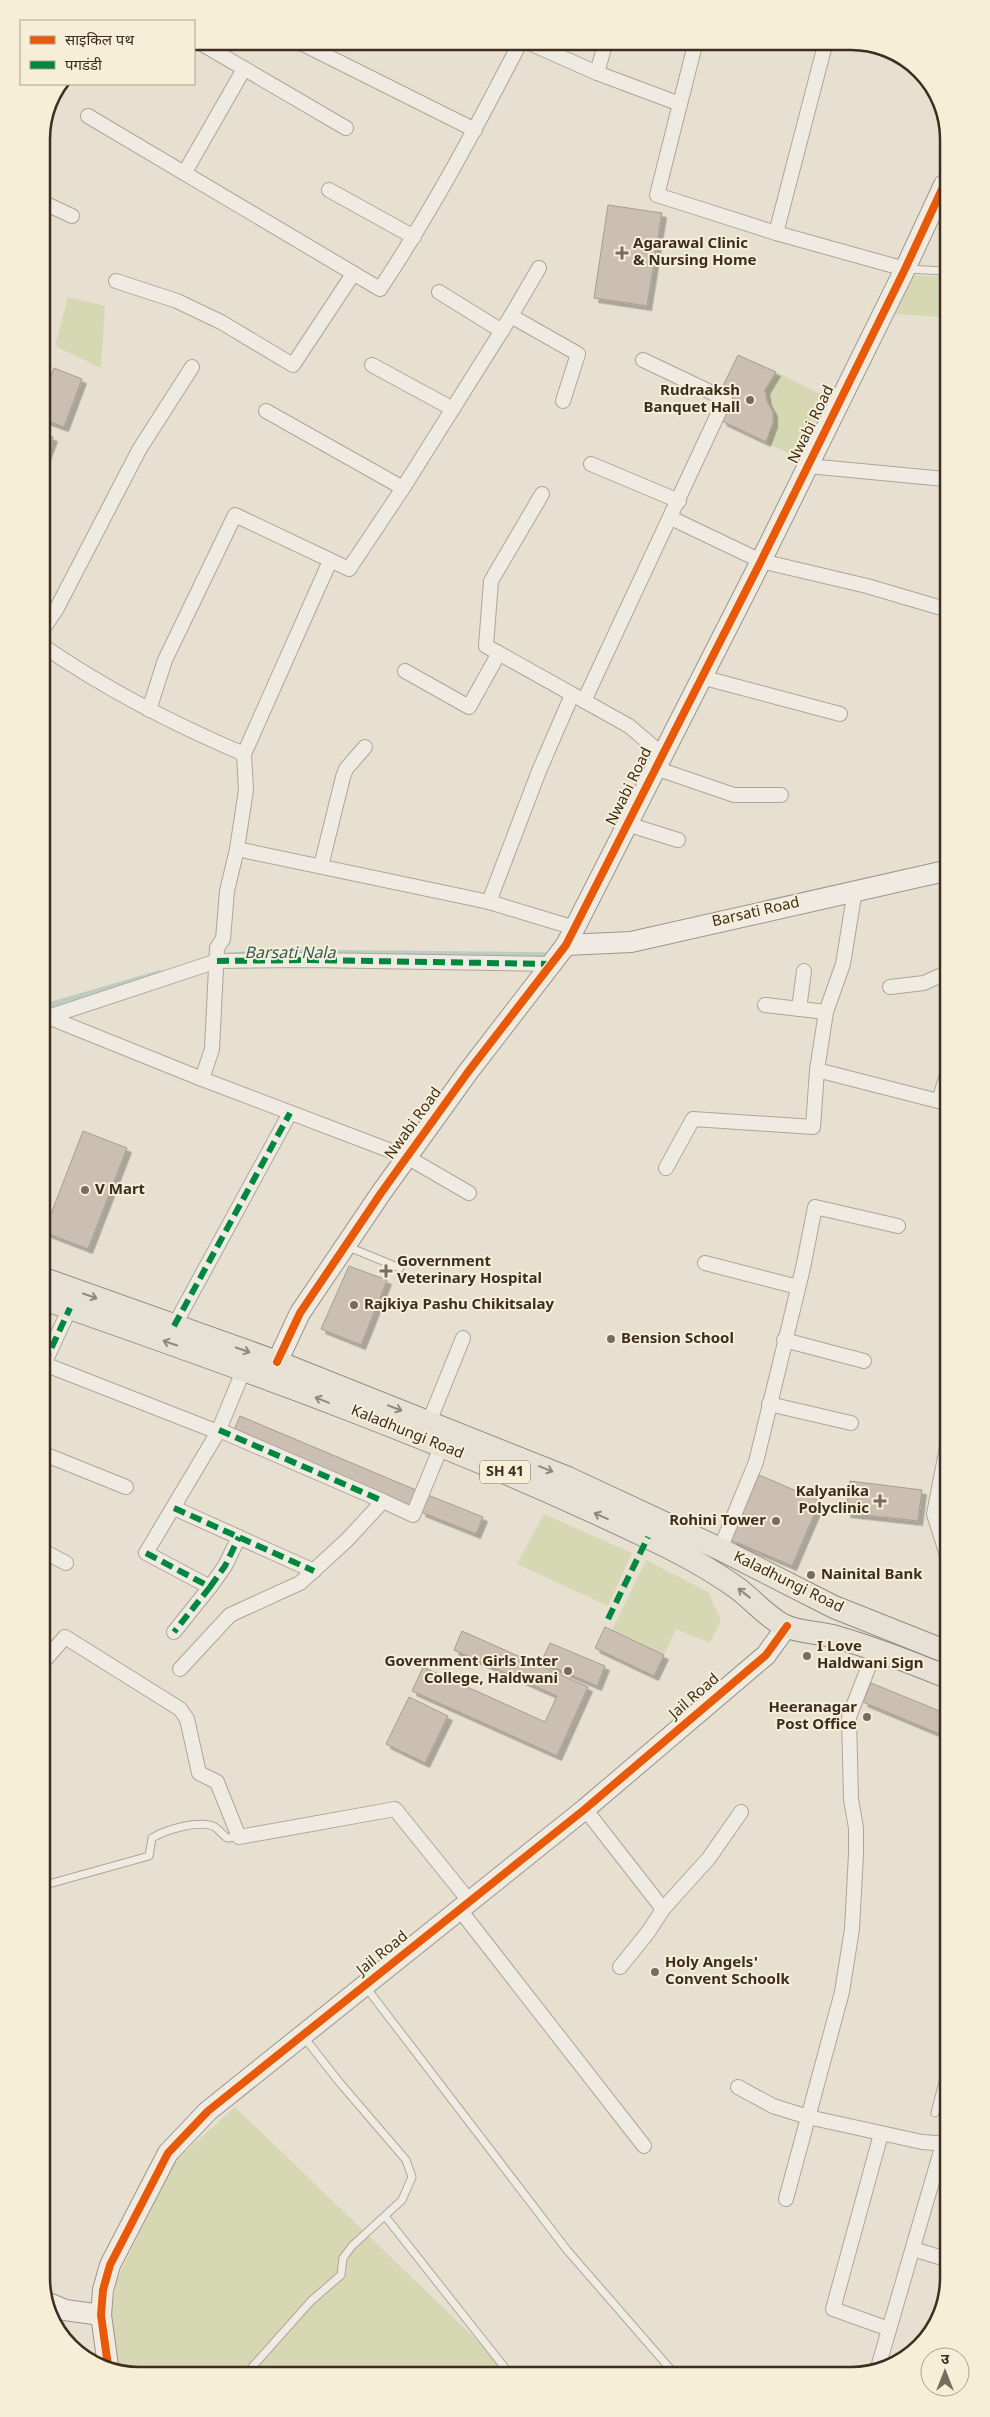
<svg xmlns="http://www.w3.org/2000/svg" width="990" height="2417" font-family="Georgia,'Noto Sans Devanagari',serif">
<defs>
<filter id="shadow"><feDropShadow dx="4.5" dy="4.5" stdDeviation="0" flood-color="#0004"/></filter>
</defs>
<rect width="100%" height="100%" fill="#e7e0d1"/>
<!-- green -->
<g fill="#d6d7b3">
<path d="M910,275l34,2v40l-52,-3z"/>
<path d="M68,297l37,9 -4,62 -46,-22z"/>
<path d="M776,372l50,25 -27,62 -33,-17 7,-19 -8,-33z"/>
<path d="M544,1514l88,39 -24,53 -91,-42z"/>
<path d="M646,1560l62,32 13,28 -11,23 -34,-14 -12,26 -52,-25z"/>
<path d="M235,2107l276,266 -379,3 -14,-6 -7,-54 6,-37 57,-117z"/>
</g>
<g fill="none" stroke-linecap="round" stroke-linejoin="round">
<!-- stream -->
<g stroke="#bcccc2" stroke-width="5.5">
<path d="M219,956l58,-4 267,3"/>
<path d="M43,1007l117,-34"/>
</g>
</g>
<!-- building -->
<g fill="#cbbfb2" stroke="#a89c90" filter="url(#shadow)">
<path d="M608,205l54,8 -15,93 -53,-8z"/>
<path d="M738,355l38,17 -11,18 2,11 6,11v11l-7,19 -44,-21 11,-23 -12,-8z"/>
<path d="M54,368l28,11 -18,48 -22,-8v-21z"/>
<path d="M42,433l11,4 -11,30z"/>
<path d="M83,1131l44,17 -39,101 -44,-17z"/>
<path d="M349,1266l38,14 -26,65 -40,-16z"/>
<path d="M240,1416l176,74 -6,16 -177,-74z"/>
<path d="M759,1475l61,26 -28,65 -61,-26z"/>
<path d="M850,1481l72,9 -4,31 -72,-8z"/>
<path d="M428,1495l55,22 -7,17 -55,-22z"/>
<path d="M605,1627l59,28 -10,21 -59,-28z"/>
<path d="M462,1631l126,56 -31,69 -145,-65 11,-24 122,55 12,-26 -103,-46z"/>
<path d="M550,1643l55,23 -8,20 -56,-24z"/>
<path d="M871,1683l76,31v23l-84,-35z"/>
<path d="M409,1697l39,19 -23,47 -39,-19z"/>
</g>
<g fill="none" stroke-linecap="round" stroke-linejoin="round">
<defs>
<g id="lane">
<path d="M907,269l37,2"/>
<path d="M346,1246l54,22"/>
<path d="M45,1885l104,-29 3,-18c13,-8 48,-19 63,-11 4,3 8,8 12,11l12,-1"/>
<path d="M365,1986l202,264 106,122"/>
<path d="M935,2113l13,-51"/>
<path d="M385,2216l124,157"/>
<path d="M245,2375l66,-74 30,-26 2,-17 9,-12 50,-46 10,-23 -6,-17 -66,-77 -37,-47"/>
</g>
<g id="street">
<path d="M197,41l149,87"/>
<path d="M297,41l178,89"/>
<path d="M525,41l72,32 83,31 -23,91 119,38 129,36"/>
<path d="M597,73l9,-32"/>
<path d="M680,104l16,-63"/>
<path d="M88,116l292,173c53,-80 97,-163 141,-248"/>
<path d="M185,172l59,-103"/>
<path d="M329,190l85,47"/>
<path d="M42,202l30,14"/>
<path d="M776,233l50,-192"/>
<path d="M116,281l61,20 44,21 72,43 60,-91"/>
<path d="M439,292l63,39"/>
<path d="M511,316l28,-48"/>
<path d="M372,365l81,44"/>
<path d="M266,411l137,77"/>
<path d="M591,464l88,37"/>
<path d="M808,466l137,13"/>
<path d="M542,494l-51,87 -5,65 143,80 33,28"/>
<path d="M671,518l90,43 106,25 78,23"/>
<path d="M43,629l14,-21 82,-158 53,-83"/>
<path d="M43,646c63,43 130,78 201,108l2,36 -9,59 -10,42 -4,48 -6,9 -5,101 -10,30 205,78 62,36"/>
<path d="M405,671l64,36 30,-54"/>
<path d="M701,677l139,37"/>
<path d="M572,695l-33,76 -50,131 86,26"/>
<path d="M584,701l141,-302 -82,-39"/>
<path d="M149,710l16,-50 70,-145 114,54 54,-81 108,-172 67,38 -15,47"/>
<path d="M244,754l86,-193"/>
<path d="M655,768l79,27h47"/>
<path d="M627,824l51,16"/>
<path d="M237,849l252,53"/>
<path d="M321,866l22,-89 3,-8 19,-22"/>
<path d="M855,890l-12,74 -17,48 -9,58 129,33"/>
<path d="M890,987l34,-4 22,-10"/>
<path d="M765,1005l61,7"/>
<path d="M799,1009l5,-38"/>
<path d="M48,1017l169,-56 92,-1 242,4"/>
<path d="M44,1018l4,-1 154,62"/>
<path d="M939,1101l7,-23"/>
<path d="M666,1168l27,-49 120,8 4,-57"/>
<path d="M705,1263l93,24"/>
<path d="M174,1326l116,-213"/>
<path d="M784,1340l80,21"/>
<path d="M44,1364l174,68"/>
<path d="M44,1364l26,-56"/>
<path d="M769,1404l82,19"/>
<path d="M429,1422l34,-84"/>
<path d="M219,1430l164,71"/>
<path d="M947,1447l-13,67 13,41"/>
<path d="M44,1454l82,33"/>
<path d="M174,1508l140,63"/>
<path d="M720,1549l36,-87 47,-194 12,-61 83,19"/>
<path d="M45,1552l21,11"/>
<path d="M210,1587l15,-21 14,-29"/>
<path d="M174,1632l36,-45 -64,-34 72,-121 26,-63"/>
<path d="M45,1660l20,-23 115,72 7,10 12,54 18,9 22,55 156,-28 75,93"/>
<path d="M180,1669l50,-54 70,-32 47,-43 36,-39 30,14 28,-68"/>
<path d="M585,1809l78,100"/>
<path d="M460,1910l184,236"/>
<path d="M620,1967l29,-36 14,-22 46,-51 32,-46"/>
<path d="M738,2087l35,19 35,11 114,25 26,2"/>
<path d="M881,2134l-48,175 56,20"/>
<path d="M786,2199l56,-207 10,-63 4,-75v-26l-5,-29 -2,-82 27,-69"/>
<path d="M913,2249l36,11"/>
<path d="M877,2371l66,-227"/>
</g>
<g id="secondary">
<path d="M566,945l65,-3 314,-71"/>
<path d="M277,1362l23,-49 81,-120 87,-121 98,-127 195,-384 144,-292 39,-84"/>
<path d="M46,2302l19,8 36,5"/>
<path d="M108,2366l-7,-51 2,-25 7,-25 58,-112 40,-42 377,-302 181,-154 21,-29"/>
</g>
<g id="primary">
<path d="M44,1279l233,83 291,116 152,71 114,58 113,45"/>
<path d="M44,1299c204,71 408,144 603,238 30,14 62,31 90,51 15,11 29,28 46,37 16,8 36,7 53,12 38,11 74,25 111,40"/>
</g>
</defs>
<!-- lane casing -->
<use href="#lane" stroke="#ada599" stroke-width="9"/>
<!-- street casing -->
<use href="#street" stroke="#ada599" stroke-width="16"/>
<!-- secondary casing -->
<use href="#secondary" stroke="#9c958a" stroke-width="22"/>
<!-- primary casing -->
<use href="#primary" stroke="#928b80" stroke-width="24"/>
<!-- lane -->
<use href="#lane" stroke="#efebe3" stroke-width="7"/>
<!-- street -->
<use href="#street" stroke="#efebe3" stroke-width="14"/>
<!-- secondary -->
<use href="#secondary" stroke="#efebe3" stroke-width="20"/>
<!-- primary -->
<use href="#primary" stroke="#e6e1d4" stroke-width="22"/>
<!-- quiet -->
<g stroke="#00873e" stroke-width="6" stroke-dasharray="12 6" stroke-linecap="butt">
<path d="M217,961l92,-1 242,4"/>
<path d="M174,1326l116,-213"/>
<path d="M44,1364l26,-56"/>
<path d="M219,1430l164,71"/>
<path d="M174,1508l140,63"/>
<path d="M146,1553l64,34 -36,45"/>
<path d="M210,1587l15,-21 14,-29"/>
<path d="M608,1619l40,-82"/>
</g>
<defs>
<g id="cycleway">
<path d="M277,1362l23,-49 81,-120 87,-121 98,-127 195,-384 144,-292 39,-84"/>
<path d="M108,2366l-7,-51 2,-25 7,-25 58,-112 40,-42 377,-302 181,-154 21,-29"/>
</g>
</defs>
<!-- cycleway casing -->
<use href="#cycleway" stroke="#f7eed8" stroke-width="11"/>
<!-- cycleway -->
<use href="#cycleway" stroke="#e8590c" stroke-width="8"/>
</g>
<!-- one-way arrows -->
<defs><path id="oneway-shaft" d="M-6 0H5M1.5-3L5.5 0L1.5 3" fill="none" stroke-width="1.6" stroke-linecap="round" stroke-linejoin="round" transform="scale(1.25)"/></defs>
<g stroke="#92887a">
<use href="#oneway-shaft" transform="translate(90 1296) rotate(19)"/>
<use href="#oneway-shaft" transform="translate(170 1343) rotate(-161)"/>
<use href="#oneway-shaft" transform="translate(243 1350) rotate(19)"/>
<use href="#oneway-shaft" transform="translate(322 1400) rotate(-158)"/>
<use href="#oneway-shaft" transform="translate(395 1408) rotate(21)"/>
<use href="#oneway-shaft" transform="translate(546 1469) rotate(22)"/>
<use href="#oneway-shaft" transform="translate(601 1516) rotate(-156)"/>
<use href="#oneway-shaft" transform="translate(744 1593) rotate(-142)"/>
</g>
<!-- markers -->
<g fill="#786c5e" stroke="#f7eed8" stroke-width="2">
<path d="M619.5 245.5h5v5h5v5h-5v5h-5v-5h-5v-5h5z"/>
<circle cx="750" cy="400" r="5"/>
<circle cx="85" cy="1190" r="5"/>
<path d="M383.5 1263.5h5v5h5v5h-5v5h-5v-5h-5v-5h5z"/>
<circle cx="354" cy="1305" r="5"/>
<circle cx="611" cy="1339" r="5"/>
<path d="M877.5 1493.5h5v5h5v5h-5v5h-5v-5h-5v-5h5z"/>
<circle cx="776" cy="1521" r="5"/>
<circle cx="811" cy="1575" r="5"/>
<circle cx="807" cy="1656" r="5"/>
<circle cx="568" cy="1671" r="5"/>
<circle cx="867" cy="1717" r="5"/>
<circle cx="655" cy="1972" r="5"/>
</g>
<g text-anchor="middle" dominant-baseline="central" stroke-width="4" stroke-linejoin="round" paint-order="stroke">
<!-- shield labels -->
<rect fill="#f7eed8" stroke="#756857" stroke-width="1" x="480" y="1460.5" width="50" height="23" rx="4"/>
<g font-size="14" font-weight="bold" fill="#3d2e20">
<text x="505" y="1472">SH 41</text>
</g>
<!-- poi labels -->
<g font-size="15" font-weight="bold" fill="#3d2e20" stroke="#f7eed8" text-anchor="start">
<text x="633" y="244">Agarawal Clinic<tspan x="633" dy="17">&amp; Nursing Home</tspan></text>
<text x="740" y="391" text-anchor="end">Rudraaksh<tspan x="740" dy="17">Banquet Hall</tspan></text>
<text x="95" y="1190">V Mart</text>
<text x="397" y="1262">Government<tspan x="397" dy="17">Veterinary Hospital</tspan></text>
<text x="364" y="1305">Rajkiya Pashu Chikitsalay</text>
<text x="621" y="1339">Bension School</text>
<text x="869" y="1492" text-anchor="end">Kalyanika<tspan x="869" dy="17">Polyclinic</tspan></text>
<text x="766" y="1521" text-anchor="end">Rohini Tower</text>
<text x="821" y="1575">Nainital Bank</text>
<text x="817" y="1647">I Love<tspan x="817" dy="17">Haldwani Sign</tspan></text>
<text x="558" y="1662" text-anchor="end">Government Girls Inter<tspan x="558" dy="17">College, Haldwani</tspan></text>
<text x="857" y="1708" text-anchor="end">Heeranagar<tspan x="857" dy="17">Post Office</tspan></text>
<text x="665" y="1963">Holy Angels'<tspan x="665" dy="17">Convent Schoolk</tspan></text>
</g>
<!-- street labels -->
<g font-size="15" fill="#3d2e20" stroke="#f7eed8">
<text transform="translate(812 425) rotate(-64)">Nwabi Road</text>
<text transform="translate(630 787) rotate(-64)">Nwabi Road</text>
<text transform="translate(756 913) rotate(-13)">Barsati Road</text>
<text transform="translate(414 1124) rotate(-54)">Nwabi Road</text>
<text transform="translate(407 1433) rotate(22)">Kaladhungi Road</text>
<text transform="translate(788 1583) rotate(26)">Kaladhungi Road</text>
<text transform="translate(695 1697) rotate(-41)">Jail Road</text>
<text transform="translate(383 1954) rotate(-39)">Jail Road</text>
</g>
<!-- water labels -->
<g font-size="16" font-style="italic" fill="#2f5d5a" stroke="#f7eed8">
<text x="290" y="954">Barsati Nala</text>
</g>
</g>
<!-- crop -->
<path d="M0 0H990V2417H0ZM139 50H851A89 89 0 0 1 940 139V2278A89 89 0 0 1 851 2367H139A89 89 0 0 1 50 2278V139A89 89 0 0 1 139 50Z" fill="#f7eed8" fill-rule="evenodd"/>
<path fill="none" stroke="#3d2e20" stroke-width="2.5" d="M139 50H851A89 89 0 0 1 940 139V2278A89 89 0 0 1 851 2367H139A89 89 0 0 1 50 2278V139A89 89 0 0 1 139 50Z"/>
<!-- legend -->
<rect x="20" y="20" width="175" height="65" fill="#f7eed8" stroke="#ada18e"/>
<rect x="30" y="36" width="25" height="8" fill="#e8590c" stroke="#ada18e"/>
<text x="65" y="45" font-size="15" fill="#3d2e20">साइकिल पथ</text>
<rect x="30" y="61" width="25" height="8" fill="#00873e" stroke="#ada18e"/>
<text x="65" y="70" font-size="15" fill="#3d2e20">पगडंडी</text>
<!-- north arrow -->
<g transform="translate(945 2372)"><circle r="24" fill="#f7eed8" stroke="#ada18e"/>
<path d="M0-4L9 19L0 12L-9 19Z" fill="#786c5e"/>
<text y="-8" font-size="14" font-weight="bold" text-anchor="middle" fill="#3d2e20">उ</text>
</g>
</svg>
